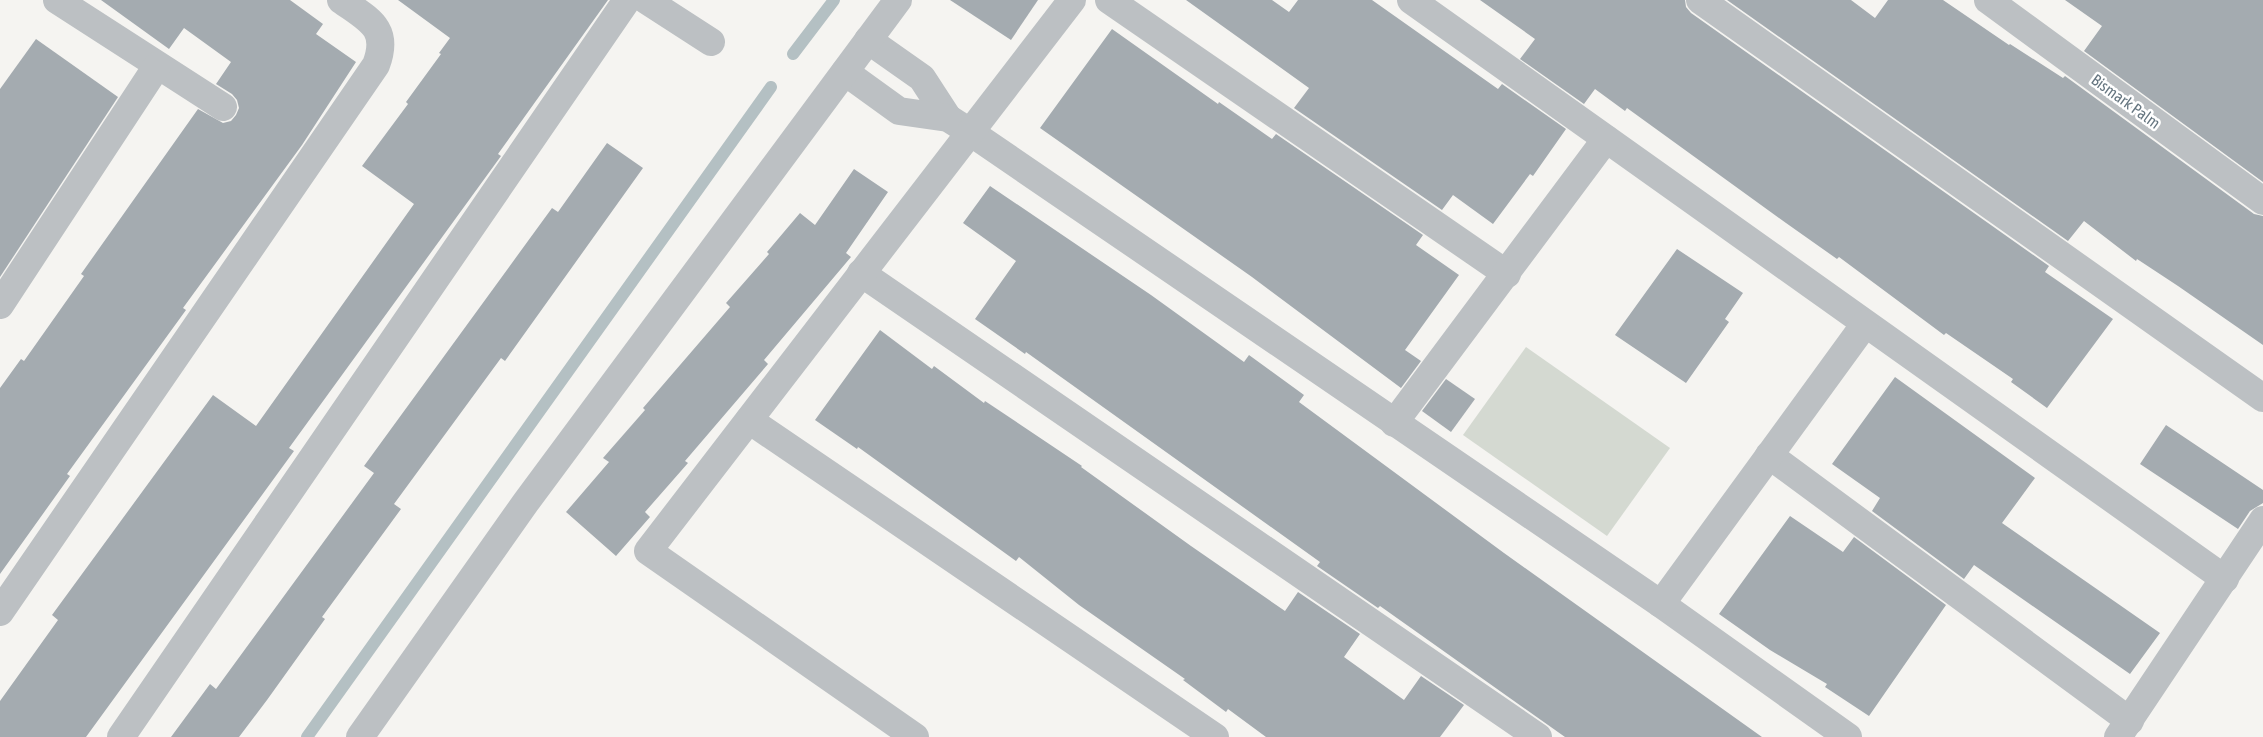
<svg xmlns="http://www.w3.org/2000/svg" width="2263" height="737" font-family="'Asap Condensed',sans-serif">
<rect width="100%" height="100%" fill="#f5f4f1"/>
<!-- green -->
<path fill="#d4d9d1" d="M1526,347l144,101 -63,88 -144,-101z"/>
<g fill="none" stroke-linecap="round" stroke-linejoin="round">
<!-- stream -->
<g stroke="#b4c0c3" stroke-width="12">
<path d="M793,54l41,-54"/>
<path d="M307,737l464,-650"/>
</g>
</g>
<!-- building -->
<g fill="#a4abb0">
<path d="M101,0h189l33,24 -7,10 40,28 -54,83 -119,163 3,2 -119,164 3,2 -70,98v-186l21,-29 3,2 60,-85 -3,-2 117,-165 25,14 8,-2 5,-6 3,-7 -2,-8 -5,-6 -16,-10 15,-22 -47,-34 -15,21z"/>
<path d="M398,0h210l-110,154 3,2 -212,292 5,3 -208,286h-86v-36l58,-81 -6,-5 161,-220 43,31 158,-222 -52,-38 46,-62 -2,-2 35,-48 -2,-1 11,-15z"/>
<path d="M950,0h88l-27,40z"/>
<path d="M1186,0h86l17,12 9,-12h74l126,89 4,-5 64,45 -33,47 -3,-2 -37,50 -40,-29 -11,15 -148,-102 15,-20z"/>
<path d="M1480,0h205l1,7 5,6 358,253 -4,6 68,47 -66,89 -36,-26 2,-3 -67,-46 -2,2 -105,-78 -2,2 -51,-36 -159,-115 -2,3 -30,-22 -11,15 -64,-45 15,-20z"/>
<path d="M1727,0h124l24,18 13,-18h55l66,45 1,-1 53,34 2,-2 189,138 9,2v129l-85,-59 -41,-27 -1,2 -52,-40 -16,20z"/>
<path d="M2065,0h198v182l-179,-131 18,-25z"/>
<path d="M1112,29l106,75 1,-2 53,37 4,-5 147,101 -7,10 43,30 -54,75 16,11 -20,27 -149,-111 -212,-149z"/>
<path d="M36,39l82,58 -118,180v-188z"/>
<path d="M607,143l36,25 -138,193 -4,-3 -107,146 7,5 -79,108 3,2 -58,81 -28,37h-68l39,-53 6,5 158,-216 -10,-7 188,-258 6,4z"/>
<path d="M854,169l34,23 -42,61 5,4 -87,103 4,4 -83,97 3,2 -43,49 5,5 -34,39 -50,-44 43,-50 -6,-4 42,-48 -2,-2 87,-101 -4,-4 43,-49 -2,-2 33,-39 15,12z"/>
<path d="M990,186l161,109 93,67 5,-7 55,40 -5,7 205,151 258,184h-197l-185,-131 -2,2 -61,-42 3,-4 -294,-210 -1,2 -50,-35 41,-58 -53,-38z"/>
<path d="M1677,249l66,44 -18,26 4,3 -43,61 -71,-48z"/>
<path d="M880,330l52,39 2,-3 50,37 1,-2 97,65 -1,1 110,79 94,65 13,-19 62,42 -16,23 60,43 17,-24 43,29 -24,32h-174l-38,-28 -2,3 -43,-32 2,-1 -106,-74 -60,-48 -3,4 -158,-114 -1,2 -42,-29z"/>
<path d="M1895,377l140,101 -33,45 158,110 -30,41 -156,-109 -10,14 -92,-68 8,-13 -48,-34z"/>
<path d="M1446,379l29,20 -24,33 -29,-21z"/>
<path d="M2166,425l97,65v13l-13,8 -12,18 -98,-65z"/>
<path d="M1790,516l53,36 11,-15 92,68 -77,111 -44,-29 2,-3 -57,-34 -51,-36z"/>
</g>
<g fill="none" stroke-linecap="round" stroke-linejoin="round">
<!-- minor -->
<g stroke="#bcc0c3" stroke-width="28">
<path d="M57,0l166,107"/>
<path d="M646,0l65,42"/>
<path d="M1109,0l398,274"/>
<path d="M1411,0l814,579"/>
<path d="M1700,0l563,398"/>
<path d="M1988,0l275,201"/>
<path d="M868,40l54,38 26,40"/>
<path d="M845,72l54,39 49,7 22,14 691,472 187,133"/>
<path d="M861,273l677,464"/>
<path d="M0,305l157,-239"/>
<path d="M749,420l466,317"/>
<path d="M1394,423l212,-284"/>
<path d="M1769,455l361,266"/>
<path d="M1661,604l204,-280"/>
<path d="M0,612l376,-547c14,-37 -7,-45 -35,-65"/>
<path d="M121,737l506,-737"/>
<path d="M360,737l166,-235 372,-502"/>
<path d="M915,737l-267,-186 424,-551"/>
<path d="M2118,737l145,-217"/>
</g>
</g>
<g text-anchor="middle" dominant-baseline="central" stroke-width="5" stroke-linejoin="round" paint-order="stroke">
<!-- street labels -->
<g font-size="16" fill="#667680" stroke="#fff">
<text transform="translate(2126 101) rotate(36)">Bismark Palm</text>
</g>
</g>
</svg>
